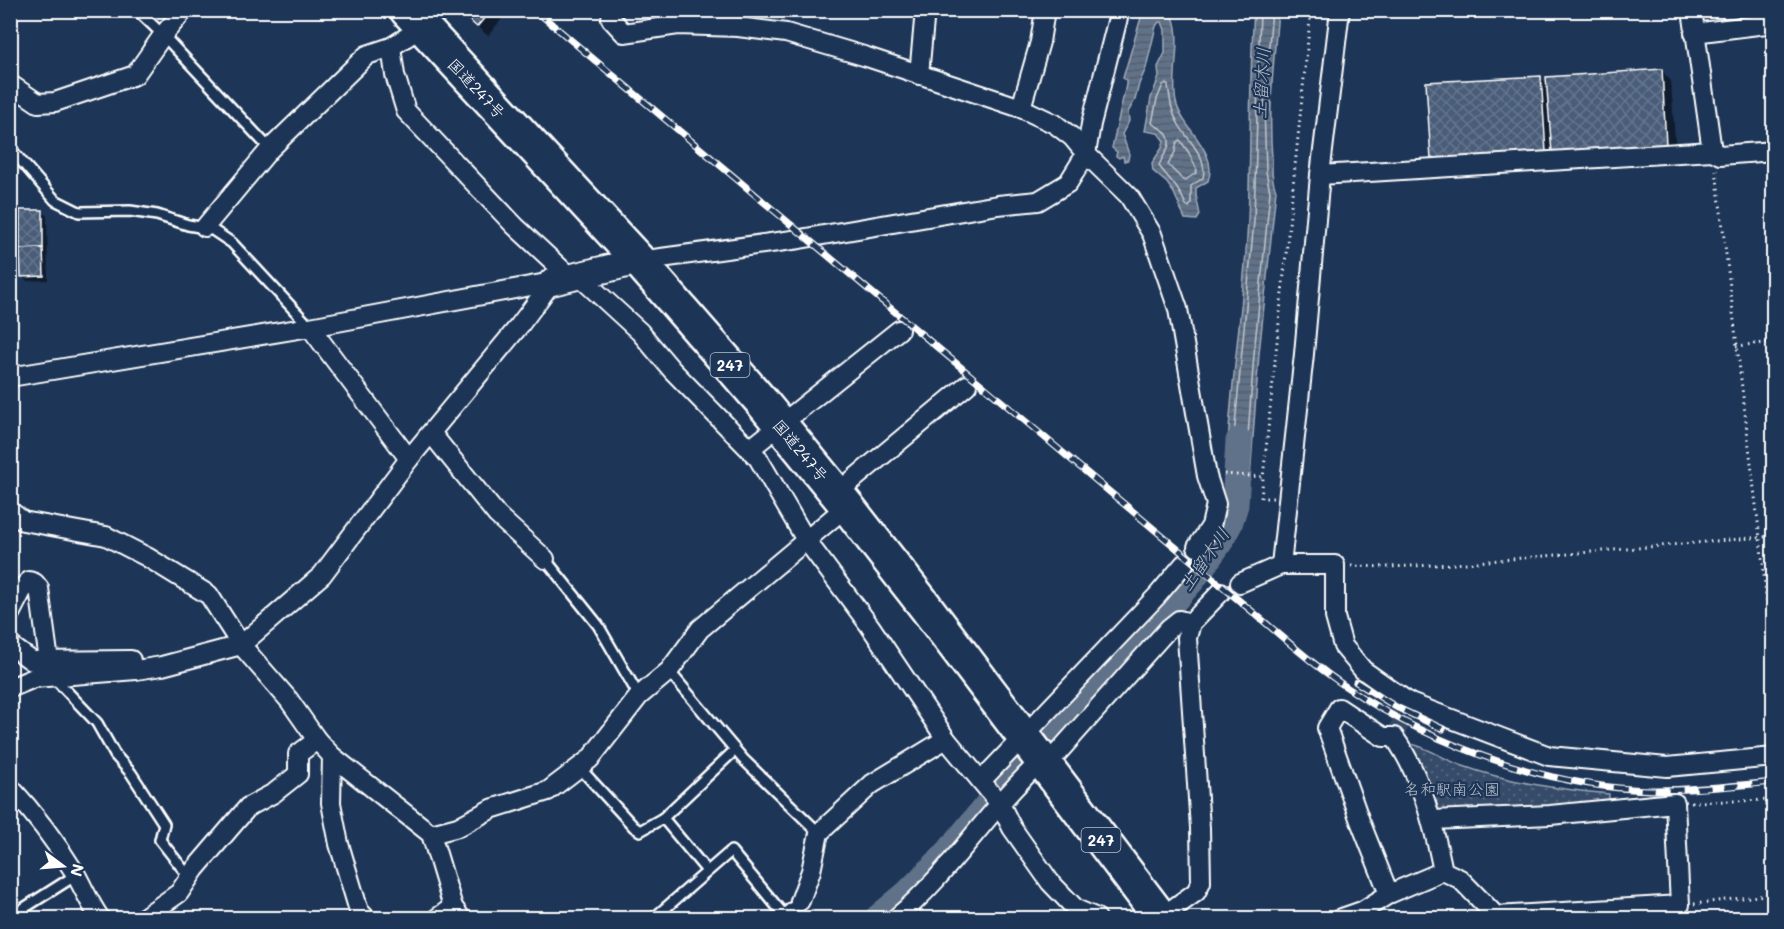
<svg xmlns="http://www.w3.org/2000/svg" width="1784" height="929" font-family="Mali,'Klee One',sans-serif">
<defs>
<pattern id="park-dots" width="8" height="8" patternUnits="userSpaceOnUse" patternTransform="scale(1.5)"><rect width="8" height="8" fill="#364b69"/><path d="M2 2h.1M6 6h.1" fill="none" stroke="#546680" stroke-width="1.8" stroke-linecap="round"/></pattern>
<pattern id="water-rules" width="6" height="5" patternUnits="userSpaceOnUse" patternTransform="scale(1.5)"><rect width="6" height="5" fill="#617289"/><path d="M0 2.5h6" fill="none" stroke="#555d67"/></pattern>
<pattern id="building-cross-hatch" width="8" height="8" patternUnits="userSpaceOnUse" patternTransform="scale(1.5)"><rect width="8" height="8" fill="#4a5d79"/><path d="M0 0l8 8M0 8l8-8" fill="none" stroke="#65758d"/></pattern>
</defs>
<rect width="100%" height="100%" fill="#1d3557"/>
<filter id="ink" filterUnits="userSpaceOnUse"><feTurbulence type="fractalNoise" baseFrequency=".0167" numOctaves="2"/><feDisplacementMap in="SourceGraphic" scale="12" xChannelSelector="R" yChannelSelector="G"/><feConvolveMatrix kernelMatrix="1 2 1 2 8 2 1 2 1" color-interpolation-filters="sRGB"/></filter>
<g filter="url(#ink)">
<!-- park -->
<path fill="url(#park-dots)" stroke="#9aa5b4" stroke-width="1.5" d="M1411,744c19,4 34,16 52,22 47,17 97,23 146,28v8l-169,11 -5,-5z"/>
<!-- water -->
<g fill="url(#water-rules)" stroke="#a0aab8" stroke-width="1.5">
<path d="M1143,11h27c15,23 0,63 6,91 6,27 43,49 32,79l-12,7v7l4,20 -3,5 -12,-1 -11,-26 -7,-10 -14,-12 -1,-8 10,-15 2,-7 -6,-8 -13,-2 6,-33 8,-21 -1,-10 7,-14v-23l-3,-8h-3l-3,4 -10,42 -7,16 -4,16 -7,12 1,9 -7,13 7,20 -1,6 -4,1 -1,-5 -4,2 -3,-2 1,-4 -5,-4 14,-63v-5l-3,-2z"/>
<path d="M1254,11h24c-4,49 -10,97 -6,147 0,10 -1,23 4,32l-17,164 -9,125 -24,-2c3,-84 18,-172 22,-257 3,-70 1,-140 6,-209z"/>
</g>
<!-- shadow -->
<g fill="#0007">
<path d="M458,10h51l-21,26z"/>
<path d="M1661,70l10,11 5,74 -233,15 98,-92 7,7z"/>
<path d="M42,211l5,5 1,64 -21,1 -5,-5z"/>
<path d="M10,322l11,50 -11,2z"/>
<path d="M10,520l6,5 -6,8z"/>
</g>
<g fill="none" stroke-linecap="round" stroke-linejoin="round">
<!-- shore -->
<g stroke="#c0c7d0" stroke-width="1.5">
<path d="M1260,10l-6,211 -22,237 2,12 8,2 2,-2 2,-7 8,-109 16,-162 -4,-21 -2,-66 8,-95"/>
<path d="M1166,83l2,2c2,14 3,26 10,38 9,17 30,33 25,55l-12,8v18l-2,3 -3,-2c-7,-17 -16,-25 -27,-39 3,-12 18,-22 5,-35 -4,-4 -8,-4 -12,-8l5,-24 6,-14z"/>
<path d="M1180,140l9,13 8,17 -1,3 -12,8 -16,-16 7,-13 2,-10z"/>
</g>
<!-- river -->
<path stroke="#617289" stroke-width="27" d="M878,918l30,-25 40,-40 79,-96 32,-28 133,-149 27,-37 10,-19 6,-19 4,-64"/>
</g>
<!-- building -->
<g fill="url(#building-cross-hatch)" stroke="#fff" stroke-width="1.5">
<path d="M458,10h33l-14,17z"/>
<path d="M1662,69l4,76 -114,8 -6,-76z"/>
<path d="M1541,76l5,76 -115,8 -5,-78z"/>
<path d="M20,210h23v38l-23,1z"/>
<path d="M43,248l1,28 -23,1 -1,-28z"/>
</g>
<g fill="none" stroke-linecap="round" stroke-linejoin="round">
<!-- street-tunnel -->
<path stroke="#344968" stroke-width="18" stroke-dasharray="18 9" stroke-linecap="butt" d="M1394,737l16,-34"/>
<defs>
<g id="lane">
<path d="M137,10l26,25 107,114"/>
<path d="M10,148l45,52 24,12 51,-1 27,4 31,10 23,4 21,14 78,84"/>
<path d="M545,559l53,66 41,71"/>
<path d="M669,671l74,88 76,74"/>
<path d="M57,677l1,5 39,41 18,32 16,18 33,51 -4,16 26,33 5,3"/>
<path d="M579,767l55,60 6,4 23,-13 72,-68"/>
<path d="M663,818l44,53"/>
<path d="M10,917l66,-42"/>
<path d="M654,918l77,-67 53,64"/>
<path d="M779,918l21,-17"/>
</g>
<g id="street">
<path d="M612,10l-1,9 13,14 54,-8 60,2 48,6 81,24 154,51 34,16 17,13 14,17 43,42 23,38 26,75 29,167 9,28 -5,22 -14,21"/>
<path d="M1692,10l20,141"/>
<path d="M1694,33l80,-10"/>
<path d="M391,47l4,28 11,36 109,115 56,52"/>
<path d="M919,75l6,-65"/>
<path d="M10,84l28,19 17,-1 80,-27 28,-40 21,-25"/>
<path d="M1021,108l19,-66 5,-32"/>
<path d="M1320,175l392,-24 8,4 54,-4"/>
<path d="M205,227l65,-78 97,-94 24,-8 30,-19"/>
<path d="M639,261l161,-22 198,-34 40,-4 30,-18 18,-29 5,-30 29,-114"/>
<path d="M579,276l61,56 32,38 86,88 48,82 64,86 76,113 54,65 12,24 38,54 26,27 21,9"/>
<path d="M310,327l99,132"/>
<path d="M10,377l300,-50 242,-45"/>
<path d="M431,433l66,82 48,44"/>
<path d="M750,449l149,-119"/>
<path d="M837,493l130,-108"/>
<path d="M10,511l13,10 83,15 41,21 62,38 32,50 48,55 28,40 15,16 99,78 22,73 8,11"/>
<path d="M1281,565l23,-211 16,-179 20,-165"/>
<path d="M1240,583l41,-18h54v52l8,29 20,24 47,33 139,53 118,11 107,-10"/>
<path d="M10,614l15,-29 4,-4 6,2 4,5 10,73"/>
<path d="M10,645l22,16 99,-1"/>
<path d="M10,688l24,-10 102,-8 26,-4 79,-21 81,-70 87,-116 110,-133 33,-44"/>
<path d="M332,756l-1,47 8,41 20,67 7,7"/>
<path d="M1045,767l124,-139 10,-8 12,3"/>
<path d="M981,781l176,-185 27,-32"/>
<path d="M10,787c25,27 46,55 65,86 9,16 15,31 25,45"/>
<path d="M1432,820l118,-5 125,-12 5,102 -184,11"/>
<path d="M431,834l27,-7 33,-18 57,-18 42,-32 49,-63 30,-25 31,-42 147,-123"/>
<path d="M1389,894l-29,-73 -33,-93 12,-20 44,29h11c27,37 40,90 49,134l17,8 38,39"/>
<path d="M800,901l11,-30 8,-38 53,-49 74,-45"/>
<path d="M143,918l36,-25 16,-24 53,-62 26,-14 24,-19v-20l19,-14"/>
<path d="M437,918l16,-11"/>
<path d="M896,918c40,-33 69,-74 103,-113 13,-16 28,-30 42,-45"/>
<path d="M1160,918l36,-26 5,-10 -1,-54 -13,-190 4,-15 30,-31"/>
<path d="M1342,918l20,-7 27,-17 54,-23"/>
</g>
<path id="secondary" d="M552,282l87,-21"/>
<path id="highway" d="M407,10l232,251 123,141 85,104 78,100 236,312"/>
</defs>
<!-- lane casing -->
<use href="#lane" stroke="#fff" stroke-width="14"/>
<!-- street casing -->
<use href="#street" stroke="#fff" stroke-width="22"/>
<!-- secondary casing -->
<use href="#secondary" stroke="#fff" stroke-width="30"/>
<!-- highway casing -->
<use href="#highway" stroke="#fff" stroke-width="38"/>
<!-- path -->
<g stroke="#fff" stroke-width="3" stroke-dasharray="1.5 4.5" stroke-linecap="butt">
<path d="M1716,170l45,377 13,122"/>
<path d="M1736,346l38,-4"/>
<path d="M1224,474l39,3"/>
<path d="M1273,498h-12l50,-488"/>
<path d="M1351,566l39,1 64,-3 320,-28"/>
<path d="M1691,802l83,-2"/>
<path d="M1694,904l72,-9"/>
<path d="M811,910l10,8"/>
</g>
<!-- lane -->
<use href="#lane" stroke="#1d3557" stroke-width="9"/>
<!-- street -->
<use href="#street" stroke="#1d3557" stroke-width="18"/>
<!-- secondary -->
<use href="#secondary" stroke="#1d3557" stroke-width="26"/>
<!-- highway -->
<use href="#highway" stroke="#1d3557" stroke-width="33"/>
<defs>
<g id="rail">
<path d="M535,10l719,603c24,20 48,42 74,61 89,66 215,114 327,116 40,0 79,-4 119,-8"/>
<path d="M1356,682l40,25 47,22"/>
</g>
</defs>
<!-- rail casing -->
<use href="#rail" stroke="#fff" stroke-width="7"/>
<!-- rail -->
<use href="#rail" stroke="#1d3557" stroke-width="4.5" stroke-dasharray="14" stroke-linecap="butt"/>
</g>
</g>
<g text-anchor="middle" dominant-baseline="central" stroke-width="4.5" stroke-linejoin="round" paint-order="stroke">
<!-- shield labels -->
<g fill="#1d3557" stroke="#bbc2cd" stroke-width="1.5">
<rect x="710.5" y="353" width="39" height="24" rx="4.5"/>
<rect x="1081.5" y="828" width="39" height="24" rx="4.5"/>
</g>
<g font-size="15" font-weight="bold" fill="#fff">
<text x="730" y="365">247</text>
<text x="1101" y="840">247</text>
</g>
<!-- street labels -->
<g font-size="16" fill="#fff" stroke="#1d3557">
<text transform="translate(477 88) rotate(47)">国道247号</text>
<text transform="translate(801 450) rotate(50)">国道247号</text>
</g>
<!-- park labels -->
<g font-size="16" fill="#b9c0ca" stroke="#1d3557">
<text x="1452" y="788">名和駅南公園</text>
</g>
<!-- water labels -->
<g font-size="18" font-style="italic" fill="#b8c0ca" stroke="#1d3557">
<text transform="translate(1261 83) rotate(-87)">土留木川</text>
<text transform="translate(1204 559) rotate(-55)">土留木川</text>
</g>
</g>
<!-- margin -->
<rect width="1784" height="929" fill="none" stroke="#1d3557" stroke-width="36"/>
<rect x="18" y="18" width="1748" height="893" fill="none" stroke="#fff" stroke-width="2" filter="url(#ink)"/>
<!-- north arrow -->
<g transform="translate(63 866) rotate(106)" stroke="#1d3557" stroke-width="4.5" paint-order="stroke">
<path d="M0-4.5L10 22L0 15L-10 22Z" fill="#ffffff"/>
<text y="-9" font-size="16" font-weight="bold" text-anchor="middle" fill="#ffffff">N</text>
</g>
</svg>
